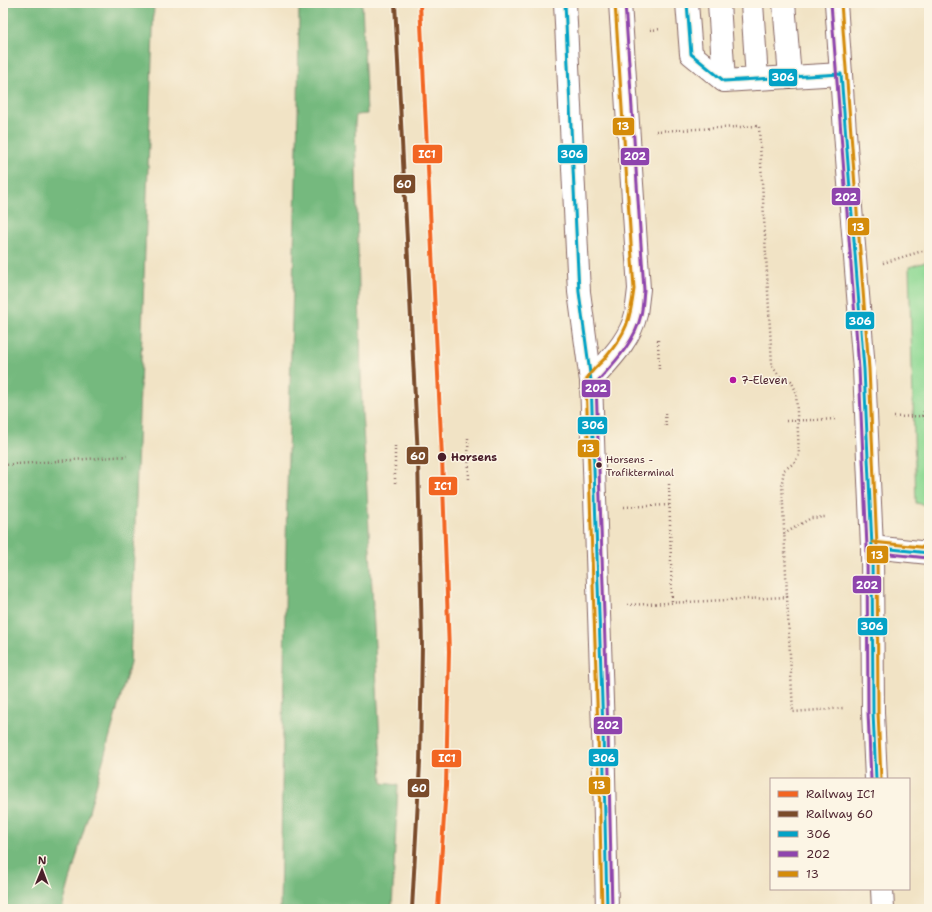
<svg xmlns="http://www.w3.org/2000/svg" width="932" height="912" font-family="'Shantell Sans',sans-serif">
<rect width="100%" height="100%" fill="#fcf5e5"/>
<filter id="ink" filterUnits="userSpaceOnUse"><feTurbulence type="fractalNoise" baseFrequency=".025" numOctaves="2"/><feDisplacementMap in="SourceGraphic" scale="8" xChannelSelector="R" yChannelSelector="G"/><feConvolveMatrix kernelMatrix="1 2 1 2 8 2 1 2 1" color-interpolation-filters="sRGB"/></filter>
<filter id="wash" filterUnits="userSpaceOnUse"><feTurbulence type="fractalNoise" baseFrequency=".012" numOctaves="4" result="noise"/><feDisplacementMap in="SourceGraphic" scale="16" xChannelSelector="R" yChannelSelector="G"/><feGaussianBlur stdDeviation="0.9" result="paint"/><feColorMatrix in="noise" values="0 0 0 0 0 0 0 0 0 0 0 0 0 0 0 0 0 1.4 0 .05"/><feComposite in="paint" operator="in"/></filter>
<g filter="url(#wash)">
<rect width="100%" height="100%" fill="#f1e3c5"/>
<!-- green -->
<path fill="#90d994" stroke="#6d7c60" d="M929,261v245l-13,-3 -7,-236z"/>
<!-- forest -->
<g fill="#74b97e" stroke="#5f6c54">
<path d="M3,3h151l-24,660 -68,246h-59z"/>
<path d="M299,3h63l5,111 -11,1 -1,9 7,289 5,78 15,292 16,2 -6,124h-112l7,-420 11,-376z"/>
</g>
</g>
<g filter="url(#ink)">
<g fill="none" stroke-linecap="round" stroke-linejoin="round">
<defs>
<g id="minor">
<path d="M565,3l14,289 12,89 12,349 4,179"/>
<path d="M687,3l4,51 33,27 117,-7"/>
<path d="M719,3l5,78"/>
<path d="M752,3l5,76"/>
<path d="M784,3l6,74"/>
<path d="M836,3l10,143 18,223 8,178 1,165 3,67"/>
<path d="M591,381c17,-20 39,-40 45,-67 1,-8 2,-17 3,-25l-19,-286"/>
<path d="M872,547l57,6"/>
<path d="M882,889l1,20"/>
</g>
</defs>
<!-- minor casing -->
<use href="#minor" stroke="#846461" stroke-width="24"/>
<!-- path -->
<g stroke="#846461" stroke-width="2.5" stroke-dasharray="1 3" stroke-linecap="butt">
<path d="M650,30l11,-1"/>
<path d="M656,131l103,-5 13,239 7,11 12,5 5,10 3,64 -5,8 -10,7 -2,12 5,115"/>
<path d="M883,263l46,-14"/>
<path d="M658,340l1,30"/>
<path d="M665,413l1,14"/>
<path d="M922,416l7,6"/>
<path d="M894,417l28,-1 7,-16"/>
<path d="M786,421l51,-2"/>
<path d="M468,438l1,43"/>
<path d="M395,442v42"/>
<path d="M3,465l124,-9"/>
<path d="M669,484l3,119"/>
<path d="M624,507l45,-2"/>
<path d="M784,534l27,-16 14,-1"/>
<path d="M627,605l160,-8 6,115 51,-4"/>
</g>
<!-- minor -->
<use href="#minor" stroke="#fff" stroke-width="22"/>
<defs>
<g id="bus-1">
<path d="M565,3l14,289 12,89 12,349 4,179"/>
<path d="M687,3l4,51 33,27 117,-7 23,295 8,178 1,165 3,67"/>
<path d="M872,547l57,6"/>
</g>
<g id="bus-2">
<path d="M831,3l28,366 8,178 1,165 3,67"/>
<path d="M871,552l57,6"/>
<path d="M612,909l-4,-179 -12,-347c18,-20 39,-41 45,-68 2,-8 2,-17 3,-25l-19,-287"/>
</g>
<g id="bus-3">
<path d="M841,3l28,366 8,178 1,165 3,67"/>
<path d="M873,542l56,6"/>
<path d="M602,909l-4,-179 -12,-349c3,-9 14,-17 20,-24 21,-25 24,-37 28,-68l-19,-286"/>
</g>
</defs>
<!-- bus-1 casing -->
<use href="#bus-1" stroke="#fcf5e5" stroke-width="6"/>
<!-- bus-2 casing -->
<use href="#bus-2" stroke="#fcf5e5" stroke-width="6"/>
<!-- bus-3 casing -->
<use href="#bus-3" stroke="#fcf5e5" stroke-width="6"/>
<!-- bus-1 -->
<use href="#bus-1" stroke="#04a2c6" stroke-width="3"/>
<!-- bus-2 -->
<use href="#bus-2" stroke="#8e44ad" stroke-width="3"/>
<!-- bus-3 -->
<use href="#bus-3" stroke="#d48b09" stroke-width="3"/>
<defs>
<path id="rail-1" d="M420,3l22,454 7,194 -3,135 -8,123"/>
<path id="rail-2" d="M395,3l23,454 4,188 -2,118 -8,146"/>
</defs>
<!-- rail-1 casing -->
<use href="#rail-1" stroke="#fcf5e5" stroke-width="7"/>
<!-- rail-2 casing -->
<use href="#rail-2" stroke="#fcf5e5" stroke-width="7"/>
<!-- rail-1 -->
<use href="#rail-1" stroke="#f26522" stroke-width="4"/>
<!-- rail-2 -->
<use href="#rail-2" stroke="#7a4b2a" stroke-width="4"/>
</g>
</g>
<!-- markers -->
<circle fill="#b5179e" stroke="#fcf5e5" stroke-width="1.5" cx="733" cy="380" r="4"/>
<g fill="#4a1f2b" stroke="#fcf5e5" stroke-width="1.5">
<circle cx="442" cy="457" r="5"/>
<circle cx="599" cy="465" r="3.5"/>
</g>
<g text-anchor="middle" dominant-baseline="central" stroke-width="3" stroke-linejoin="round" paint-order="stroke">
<!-- bus labels -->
<g font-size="10" fill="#4a1f2b" stroke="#fcf5e5" text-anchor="start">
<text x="606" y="459">Horsens -<tspan x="606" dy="13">Trafikterminal</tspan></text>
</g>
<!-- poi labels -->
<g font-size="11" fill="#4a1f2b" stroke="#fcf5e5" text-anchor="start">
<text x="741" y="380">7-Eleven</text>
</g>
<!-- stop labels -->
<g font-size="11" font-weight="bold" fill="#4a1f2b" stroke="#fcf5e5" text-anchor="start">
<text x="451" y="457">Horsens</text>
</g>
</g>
<g stroke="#fcf5e5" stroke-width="1.5">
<rect x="768" y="68" width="30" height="19" rx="4" fill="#04a2c6"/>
<rect x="612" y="117" width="23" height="19" rx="4" fill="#d48b09"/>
<rect x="412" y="144" width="31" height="20" rx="4" fill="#f26522"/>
<rect x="557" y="144" width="31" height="20" rx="4" fill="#04a2c6"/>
<rect x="620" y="147" width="30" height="19" rx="4" fill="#8e44ad"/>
<rect x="393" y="174" width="23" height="20" rx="4" fill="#7a4b2a"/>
<rect x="831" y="187" width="30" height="19" rx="4" fill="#8e44ad"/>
<rect x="847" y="217" width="23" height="19" rx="4" fill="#d48b09"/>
<rect x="845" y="311" width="30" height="19" rx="4" fill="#04a2c6"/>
<rect x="581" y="379" width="30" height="19" rx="4" fill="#8e44ad"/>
<rect x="577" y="416" width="31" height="19" rx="4" fill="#04a2c6"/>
<rect x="577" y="439" width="23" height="19" rx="4" fill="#d48b09"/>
<rect x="406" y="446" width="23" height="19" rx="4" fill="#7a4b2a"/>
<rect x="428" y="476" width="30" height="20" rx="4" fill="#f26522"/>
<rect x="866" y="545" width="23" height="19" rx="4" fill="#d48b09"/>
<rect x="852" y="575" width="30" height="19" rx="4" fill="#8e44ad"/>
<rect x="857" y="617" width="31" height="19" rx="4" fill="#04a2c6"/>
<rect x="593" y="716" width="30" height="19" rx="4" fill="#8e44ad"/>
<rect x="588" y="748" width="31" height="19" rx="4" fill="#04a2c6"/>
<rect x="431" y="749" width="31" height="19" rx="4" fill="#f26522"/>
<rect x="588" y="776" width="23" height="19" rx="4" fill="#d48b09"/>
<rect x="407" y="778" width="23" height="20" rx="4" fill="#7a4b2a"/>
</g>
<g font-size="11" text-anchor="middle" font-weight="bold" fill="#fff">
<text x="783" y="81">306</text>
<text x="623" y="130">13</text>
<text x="427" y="158">IC1</text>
<text x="572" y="158">306</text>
<text x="635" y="160">202</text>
<text x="404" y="188">60</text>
<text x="846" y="201">202</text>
<text x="858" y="231">13</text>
<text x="860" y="325">306</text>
<text x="596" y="392">202</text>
<text x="593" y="429">306</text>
<text x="588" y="452">13</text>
<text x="418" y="460">60</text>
<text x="443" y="490">IC1</text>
<text x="877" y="559">13</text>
<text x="867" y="589">202</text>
<text x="872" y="630">306</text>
<text x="608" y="729">202</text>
<text x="604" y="762">306</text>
<text x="447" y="762">IC1</text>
<text x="599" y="789">13</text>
<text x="419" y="792">60</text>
</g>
<!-- margin -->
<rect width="932" height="912" fill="none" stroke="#fcf5e5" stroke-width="16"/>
<!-- legend -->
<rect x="770" y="778" width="140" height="112" fill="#fcf5e5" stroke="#b59f9b"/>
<rect x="778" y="791" width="20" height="6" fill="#f26522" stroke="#b59f9b"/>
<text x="806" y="798" font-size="12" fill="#4a1f2b">Railway IC1</text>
<rect x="778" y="811" width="20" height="6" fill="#7a4b2a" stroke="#b59f9b"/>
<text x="806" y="818" font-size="12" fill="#4a1f2b">Railway 60</text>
<rect x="778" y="831" width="20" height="6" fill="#04a2c6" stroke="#b59f9b"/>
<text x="806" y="838" font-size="12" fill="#4a1f2b">306</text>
<rect x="778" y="851" width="20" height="6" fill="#8e44ad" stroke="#b59f9b"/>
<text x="806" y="858" font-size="12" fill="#4a1f2b">202</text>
<rect x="778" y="871" width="20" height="6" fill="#d48b09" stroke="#b59f9b"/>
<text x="806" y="878" font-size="12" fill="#4a1f2b">13</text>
<!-- north arrow -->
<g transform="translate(42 870) rotate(1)" stroke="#fcf5e5" stroke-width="3" paint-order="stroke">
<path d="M0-3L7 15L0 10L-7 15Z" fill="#4a1f2b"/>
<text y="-6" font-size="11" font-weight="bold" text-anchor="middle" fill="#4a1f2b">N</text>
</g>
</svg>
